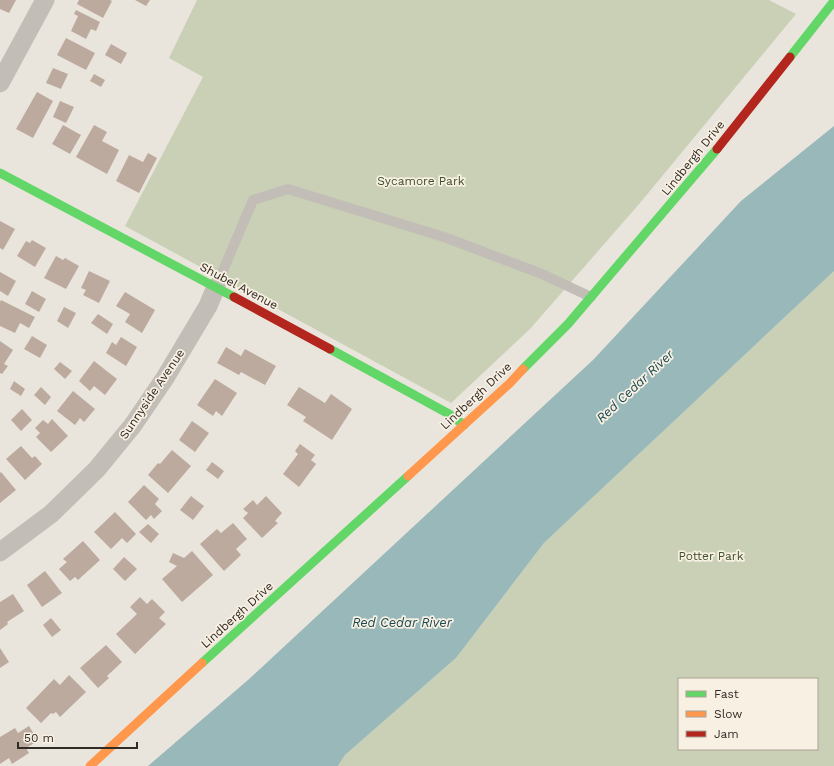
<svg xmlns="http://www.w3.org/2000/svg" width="834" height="766" font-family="'Work Sans',sans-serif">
<rect width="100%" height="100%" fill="#eae5dc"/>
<!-- green -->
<g fill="#c9d0b6" fill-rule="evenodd">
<path d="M197,0h572l27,14 -156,189 -110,126 -79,74 -326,-177 78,-149 -34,-19z"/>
<path d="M834,271v495h-496l7,-11 111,-97 88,-115zM679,679h138v70h-138z"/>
</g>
<!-- water -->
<path fill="#99b8ba" d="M834,126v145l-290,272 -88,115 -111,97 -7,11h-190l100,-86 345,-320 148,-159z"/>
<!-- building -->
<g fill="#bdaa9e">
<path d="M0,0h16l-7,13 -9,-4z"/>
<path d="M79,0h31l2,1 -9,17 -26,-14z"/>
<path d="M135,0h15l-4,6z"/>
<path d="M76,10l24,12 -4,9 -5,-2 -5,10 -15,-8 7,-15 -4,-2z"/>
<path d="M66,38l29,15 -9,17 -29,-15z"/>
<path d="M111,44l16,9 -6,11 -16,-9z"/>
<path d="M53,68l15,6 -7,15 -15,-6z"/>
<path d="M94,74l11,6 -4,7 -11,-6z"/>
<path d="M37,92l16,9 -20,37 -17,-9z"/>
<path d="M60,101l14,6 -8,16 -13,-6z"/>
<path d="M63,125l18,10 -11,19 -18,-10z"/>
<path d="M94,125l13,7 -5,9 17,9 -12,24 -31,-17z"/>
<path d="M148,153l9,5 -18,35 -23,-12 13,-26 14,7z"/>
<path d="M0,221l15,8 -12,21 -3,-2z"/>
<path d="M32,240l14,8 -11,19 -18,-11 9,-15 4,2z"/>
<path d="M56,256l7,4 2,-2 14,8 -13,23 -22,-11z"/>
<path d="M89,271l21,10 -11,22 -16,-8 3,-5 -5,-2z"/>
<path d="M0,272l16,9 -8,15 -8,-5z"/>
<path d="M32,291l14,8 -7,13 -14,-8z"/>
<path d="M125,292l30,18 -13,23 -17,-11 5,-8 -14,-8z"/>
<path d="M1,300l34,17 -6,11 -9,-5 -5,10 -15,-7v-24z"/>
<path d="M64,307l12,6 -8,15 -11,-7z"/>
<path d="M98,314l15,10 -6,10 -16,-11z"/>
<path d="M32,336l15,9 -7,13 -16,-9z"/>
<path d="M121,337l16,10 -11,19 -20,-13 6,-11 4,3z"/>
<path d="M0,341l13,9 -9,14 4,2 -6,8 -2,-1z"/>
<path d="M226,347l15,9 4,-7 31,17 -11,19 -24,-13 -2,3 -22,-12z"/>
<path d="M94,361l23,18 -12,16 -11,-9 -4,5 -11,-10z"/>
<path d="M60,362l12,9 -7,8 -11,-10z"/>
<path d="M215,379l22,14 -15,23 -6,-5 -3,5 -16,-11z"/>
<path d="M14,381l11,8 -4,7 -11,-7z"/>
<path d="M41,387l10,10 -6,8 -11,-10z"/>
<path d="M299,387l26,16 6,-9 21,15 -20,31 -29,-19 3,-4 -19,-12z"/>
<path d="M73,391l22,18 -11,13 -4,-4 -5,7 -18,-14z"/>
<path d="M22,409l10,11 -11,11 -10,-11z"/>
<path d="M52,419l16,17 -17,16 -15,-15 4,-4 -5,-5 8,-8 5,4z"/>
<path d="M192,421l17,12 -14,19 -16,-12z"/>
<path d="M300,444l15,11 -4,5 5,4 -17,23 -16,-13 15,-20 -3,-3z"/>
<path d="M21,446l11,12 3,-2 7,8 -17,16 -19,-21z"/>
<path d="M172,450l19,16 -23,27 -20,-18 10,-12 2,1z"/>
<path d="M212,462l12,9 -6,8 -12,-9z"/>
<path d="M1,472l15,18 -16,13v-30z"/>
<path d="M144,485l15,14 -4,5 7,7 -8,8 -3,-4 -5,5 -18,-18z"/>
<path d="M191,496l13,10 -11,14 -13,-10z"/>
<path d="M266,496l16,17 -7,8 3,2 -16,15 -19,-20 5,-5 -5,-4 10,-9 4,5z"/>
<path d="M115,512l21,22 -9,9 -5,-5 -11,11 -17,-17z"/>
<path d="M233,523l14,16 -11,10 5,6 -17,16 -24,-27 17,-15 4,4z"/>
<path d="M148,524l11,10 -8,9 -12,-11z"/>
<path d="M83,541l17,19 -22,20 -3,-3 -5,4 -11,-12 8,-7 -4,-3z"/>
<path d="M192,551l21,24 -31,27 -20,-23 15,-13 -8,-4 4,-9 11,5z"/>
<path d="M124,557l13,12 -12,12 -12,-12z"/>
<path d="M45,571l17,22 -20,14 -15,-22z"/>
<path d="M13,594l11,17 -17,11 1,2 -8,6v-28z"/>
<path d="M140,597l7,7 5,-5 13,13 -6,6 7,6 -31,30 -19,-20 21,-20 -7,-7z"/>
<path d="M51,618l10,12 -9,7 -9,-12z"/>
<path d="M106,645l16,17 -15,14 2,2 -11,10 -18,-20z"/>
<path d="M0,648l9,14 -9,6z"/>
<path d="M69,675l17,17 -26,25 -4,-5 -3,2 -2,-1 -10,10 -15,-15 28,-29 6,6z"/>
<path d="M29,726l9,15 -12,7 3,5 -17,11 -3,-6 -9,6v-27l15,-9 3,5z"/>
</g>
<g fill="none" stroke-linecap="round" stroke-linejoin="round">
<!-- lane -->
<path stroke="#c2bdb6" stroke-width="10" d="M216,287l37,-87 35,-11 156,48 98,37 49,23"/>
<!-- street -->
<g stroke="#c2bdb6" stroke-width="19">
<path d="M0,83l45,-83"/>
<path d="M0,552l51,-38 46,-45 36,-44 32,-47 43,-72 8,-19"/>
</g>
<!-- fast -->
<g stroke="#63d668" stroke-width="9">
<path d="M790,57l44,-56"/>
<path d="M0,173l234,124"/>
<path d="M330,349l119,65 15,11"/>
<path d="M523,369l45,-45 149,-175"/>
<path d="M202,663l206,-187"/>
</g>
<!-- slow -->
<g stroke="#ff974d" stroke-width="9">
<path d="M408,476l102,-93 13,-14"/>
<path d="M90,766l112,-103"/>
</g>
<!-- jam -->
<g stroke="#b3261e" stroke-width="9">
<path d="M717,149l73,-92"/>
<path d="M234,297l96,52"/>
</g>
</g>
<g text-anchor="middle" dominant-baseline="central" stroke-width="3.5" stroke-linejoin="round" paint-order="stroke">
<!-- street labels -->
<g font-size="12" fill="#322a25" stroke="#f8f0e2">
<text transform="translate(693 158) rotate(-51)">Lindbergh Drive</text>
<text transform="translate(239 286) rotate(28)">Shubel Avenue</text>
<text transform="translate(152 394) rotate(-56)">Sunnyside Avenue</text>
<text transform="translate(476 396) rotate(-43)">Lindbergh Drive</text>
<text transform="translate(237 615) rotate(-42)">Lindbergh Drive</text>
</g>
<!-- park labels -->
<g font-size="12" fill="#3e5029" stroke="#f8f0e2">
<text x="421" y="181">Sycamore Park</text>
<text x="711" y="556">Potter Park</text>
</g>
<!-- water labels -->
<g font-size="13" font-style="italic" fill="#1b4a53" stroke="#f8f0e2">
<text transform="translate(635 386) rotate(-43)">Red Cedar River</text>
<text x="402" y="622">Red Cedar River</text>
</g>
</g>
<!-- legend -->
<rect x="678" y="678" width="140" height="72" fill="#f8f0e2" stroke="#a9a196"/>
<rect x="686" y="691" width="20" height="6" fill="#63d668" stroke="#a9a196"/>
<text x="714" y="698" font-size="12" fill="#322a25">Fast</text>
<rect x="686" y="711" width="20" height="6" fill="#ff974d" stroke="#a9a196"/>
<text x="714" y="718" font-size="12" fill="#322a25">Slow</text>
<rect x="686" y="731" width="20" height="6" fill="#b3261e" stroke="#a9a196"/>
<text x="714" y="738" font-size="12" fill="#322a25">Jam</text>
<!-- scale -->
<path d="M18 742v6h119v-6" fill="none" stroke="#322a25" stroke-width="2"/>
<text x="24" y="742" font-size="12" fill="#322a25" stroke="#f8f0e2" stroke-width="3" paint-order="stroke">50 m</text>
</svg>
